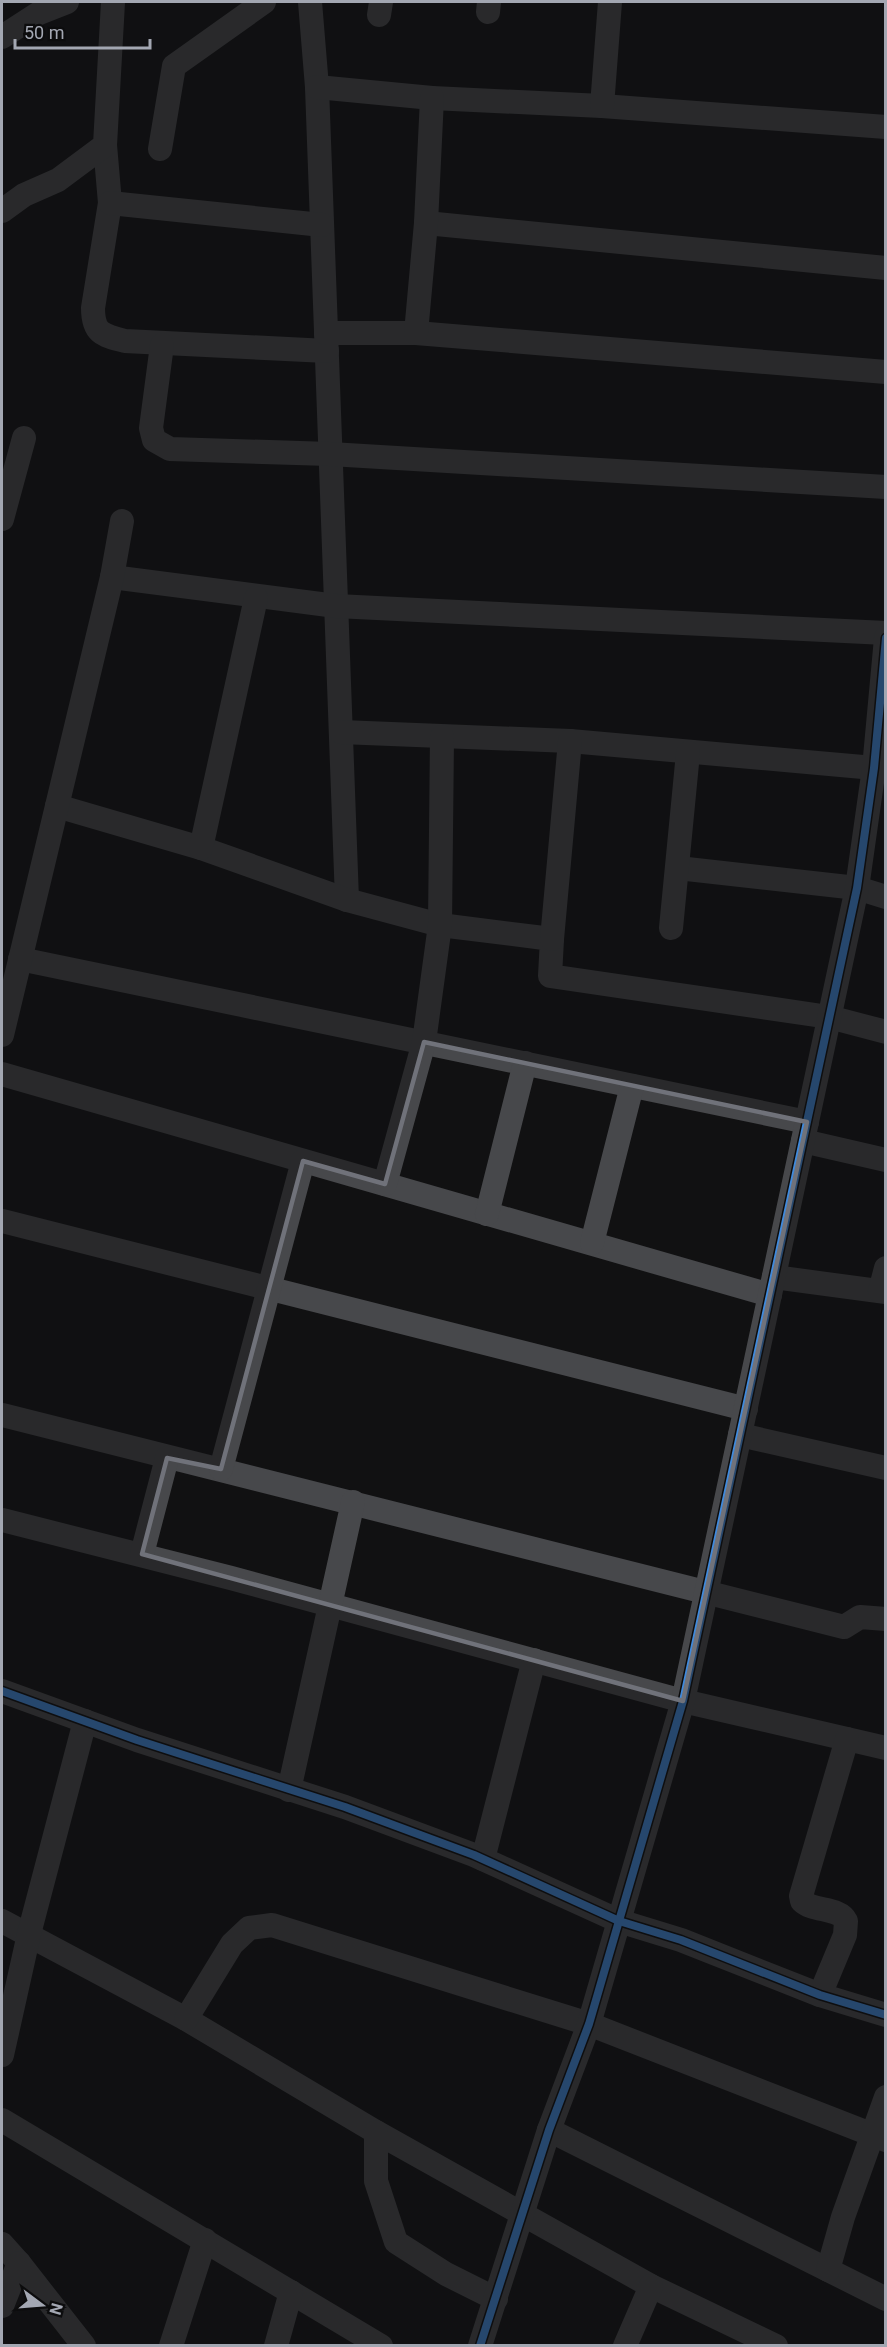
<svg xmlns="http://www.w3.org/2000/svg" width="887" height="2347" font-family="Roboto,sans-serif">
<rect width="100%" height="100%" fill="#111112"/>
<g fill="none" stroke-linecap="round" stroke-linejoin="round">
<!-- minor -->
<g stroke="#47484b" stroke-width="24">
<path d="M310,2l7,85 30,813"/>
<path d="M488,12l1,-10"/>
<path d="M379,15l2,-13"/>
<path d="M2,37l37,-24 28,-11"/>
<path d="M317,87l115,11 170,8 284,21"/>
<path d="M602,106l8,-104"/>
<path d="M105,145l5,58 -17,105c0,25 9,27 32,33l202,10"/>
<path d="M160,149l14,-83 90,-64"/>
<path d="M110,203l212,22"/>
<path d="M2,211l22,-16 34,-15 47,-35 8,-143"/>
<path d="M426,223l460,45"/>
<path d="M326,333h90l470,39"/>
<path d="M416,333l10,-110 6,-125"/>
<path d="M162,345l-11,83 3,12 16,9 160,5 556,33"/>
<path d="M2,519l22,-81"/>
<path d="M112,577l224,29 550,27"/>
<path d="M341,732l229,9 304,27 12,3"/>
<path d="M57,806l144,42 146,52 93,25 112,14 -2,37 279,41 57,15"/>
<path d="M201,848l55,-250"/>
<path d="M678,868l179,20 29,9"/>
<path d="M671,928l17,-175"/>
<path d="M552,939l18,-198"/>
<path d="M20,959l787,163"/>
<path d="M2,1035l110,-458 10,-56"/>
<path d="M2,1074l768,221"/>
<path d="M803,1141l83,19"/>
<path d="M385,1184l39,-142 16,-117 2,-188"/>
<path d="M487,1214l38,-151"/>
<path d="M2,1221l744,188"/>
<path d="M592,1243l40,-157"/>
<path d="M774,1277l112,15"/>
<path d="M880,1291l6,-23"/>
<path d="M2,1415l842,212 16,-10 26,2"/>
<path d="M740,1435l146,33"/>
<path d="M221,1469l82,-308"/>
<path d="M2,1520l229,58 452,123 203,47"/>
<path d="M142,1554l25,-96"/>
<path d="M2,1691l135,49 208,67 129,48 145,66 62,19 139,55 66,20"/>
<path d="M289,1790l64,-288"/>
<path d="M483,1859l51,-199"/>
<path d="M2,1921l184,98 190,113 275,154 125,60"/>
<path d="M820,1995l25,-60 1,-14c-7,-14 -33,-9 -44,-20l-1,-5 46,-157"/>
<path d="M186,2019l46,-75 17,-16 23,-3 317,99 297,116"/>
<path d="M2,2055l27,-121 56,-213"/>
<path d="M2,2120l379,226"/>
<path d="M549,2130l337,169"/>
<path d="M376,2132v49l20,61 50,32 50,25"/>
<path d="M2,2244l17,19 65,83"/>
<path d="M828,2270l15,-53 43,-120"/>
<path d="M2,2306l17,-43"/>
<path d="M171,2346l34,-106"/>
<path d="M276,2346l15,-54"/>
<path d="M480,2346l69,-216 40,-106 94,-323 174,-813 17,-120 12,-130"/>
<path d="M625,2346l26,-60"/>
</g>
<defs>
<g id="cycleway">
<path d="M2,1691l135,49 208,67 129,48 145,66 62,19 139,55 66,20"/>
<path d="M480,2346l69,-216 40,-106 94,-323 174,-813 17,-120 12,-130"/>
</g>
</defs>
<!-- cycleway casing -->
<use href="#cycleway" stroke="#0c0c0d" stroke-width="11"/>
<!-- cycleway -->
<use href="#cycleway" stroke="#408adc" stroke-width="8"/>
</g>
<!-- marked area -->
<path d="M0 0H887V2347H0ZM424,1042l383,80 -124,579 -541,-147 25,-96 54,11 82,-308 82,23z" fill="#111112" fill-opacity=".55" fill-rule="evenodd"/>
<path fill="none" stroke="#70727a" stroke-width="4.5" stroke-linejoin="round" d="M424,1042l383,80 -124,579 -541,-147 25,-96 54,11 82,-308 82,23z"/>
<!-- border -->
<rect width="887" height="2347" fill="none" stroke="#a3a7b2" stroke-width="6"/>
<!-- north arrow -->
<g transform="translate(42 2305) rotate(106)" stroke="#0c0c0d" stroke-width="4.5" paint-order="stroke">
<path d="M0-4.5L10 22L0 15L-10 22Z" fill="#a3a7b2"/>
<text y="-9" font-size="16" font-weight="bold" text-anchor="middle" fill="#a3a7b2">N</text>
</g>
<!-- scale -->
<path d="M15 39v9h135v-9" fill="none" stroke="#a3a7b2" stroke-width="3"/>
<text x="24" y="39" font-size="18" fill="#a3a7b2" stroke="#0c0c0d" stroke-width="4.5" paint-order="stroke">50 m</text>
</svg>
